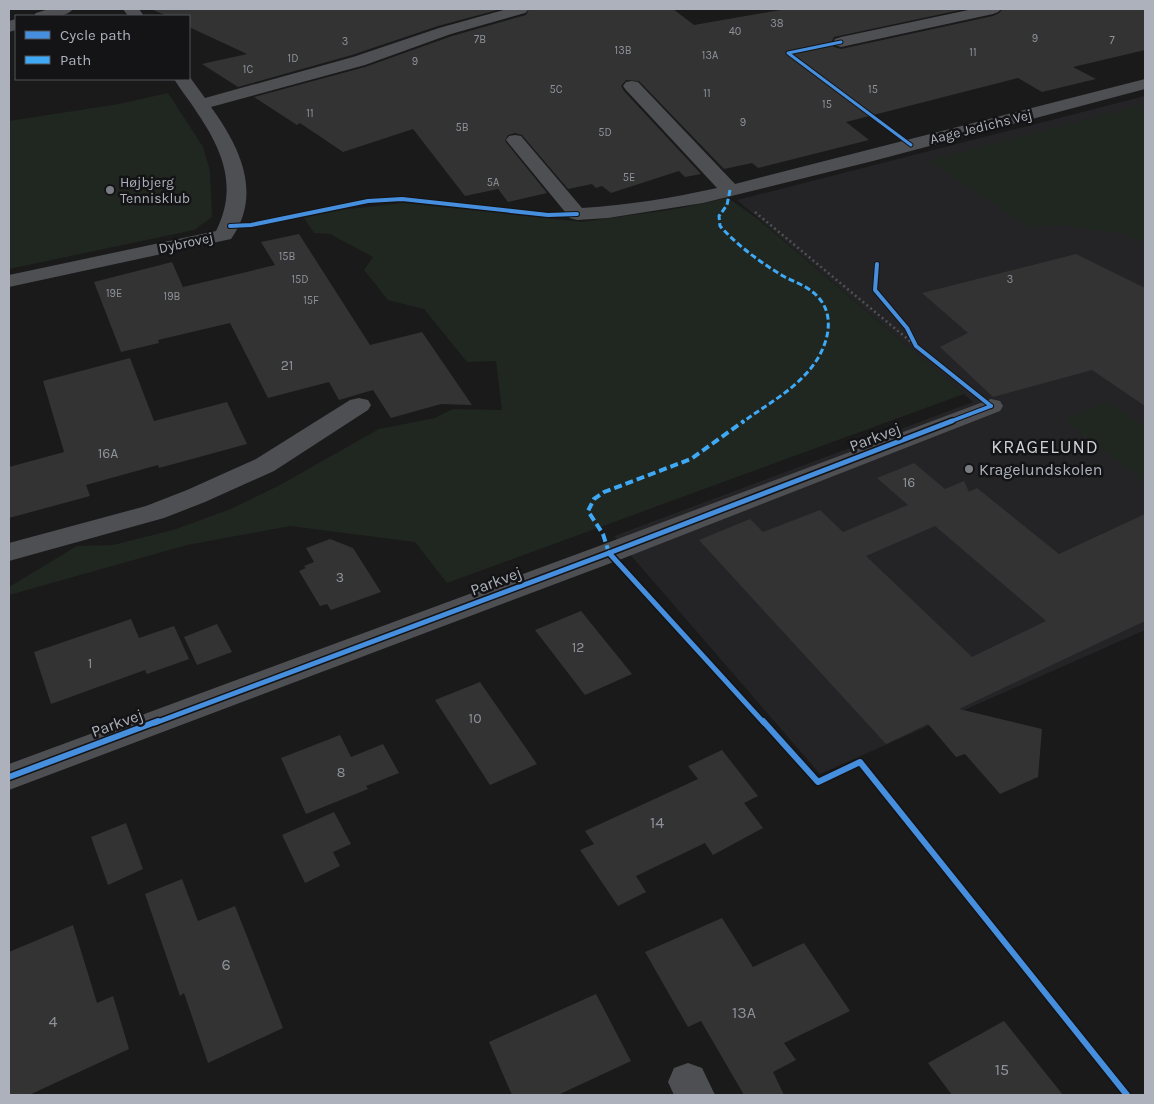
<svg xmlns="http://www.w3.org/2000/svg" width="1154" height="1104" font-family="Karla,sans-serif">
<rect width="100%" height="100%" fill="#1a1a1a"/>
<!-- built -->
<path fill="#242426" d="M1145,96v534l-325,144 -206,-238 359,-134 -236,-202z"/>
<!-- green -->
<g fill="#202720">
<path d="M168,93l35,54 7,24 2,46 -18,13 -185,39v-148l110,-17z"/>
<path d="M1145,104v138l-22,-8 -63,-9 -29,3 -103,-67z"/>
<path d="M728,198l30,21 206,175 -517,189 -32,-41 -125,-16 -103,19 -178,50v-8l68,-41 36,-1 60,-15 58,-21 49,-24 99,-56 56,-11 18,-9 49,1 -6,-49 -29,1 -43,-53 -36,-9 -24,-30 9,-13 -43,-23 -16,-1 -10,-15 37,-8 62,-7 179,19 94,-13z"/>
<path d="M1103,403l11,2 31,23v55l-77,-60 -1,-5z"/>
</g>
<!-- building -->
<g fill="#333334" fill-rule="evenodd">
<path d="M151,9h350l-63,17 -86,29 -114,32 -36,-23 45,-10 -58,-27v-11h-22z"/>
<path d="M529,9h144l21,16 92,-16h179l-131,28 -3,6 3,4 7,2 152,-33 6,-3 4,-4h142v41l-72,17 23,12 -54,13 -24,-14 -172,44 23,18 -111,28 -6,-5 -28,6 -85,-88 -13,-1 -5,6 3,5 77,83 -16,3 -6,-6 -68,22 -9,-7 -6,2 -4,-4 -24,5 -46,-54 -7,-2 -7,2 -3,6 42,52 -39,9 -10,-13 -33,7 -52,-67 -70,23 -43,-29 -3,2 -43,-28 111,-30 87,-31 74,-21z"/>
<path d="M299,234l71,111 52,-13 50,73 -31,-1 -50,14 -18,-28 -34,10 -10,-18 -61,16 -38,-75 -72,17 1,3 -38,9 -27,-70 78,-20 11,25 51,-12 41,-10 -14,-23z"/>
<path d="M1076,254l69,34v118l-53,-36 -99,27 -53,-50 28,-14 -46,-40z"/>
<path d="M130,358l24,63 73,-19 20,42 -88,24 -1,-3 -72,20 4,11 -81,22v-51l55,-15 -21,-71z"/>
<path d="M914,463l31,26 19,-8 5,11 8,-4 82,66 86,-40v107l-186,88 83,20 -4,48 -38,17 -35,-40 -9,3 -28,-33 -42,20 -187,-204 51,-21 13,13 57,-22 23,22 65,-27 -31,-27zM935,526l111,95 -74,36 -106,-101z"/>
<path d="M330,539l23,9 28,44 -50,18 -4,-6 -7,2 -21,-35 7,-3 -2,-2 10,-4 -8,-14z"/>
<path d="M581,611l51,63 -47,21 -50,-65z"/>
<path d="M131,619l8,19 35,-12 15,33 -42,15 -2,-4 -94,34 -17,-52z"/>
<path d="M217,624l15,28 -35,13 -13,-28z"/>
<path d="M480,682l57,82 -47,21 -55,-85z"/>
<path d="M340,735l11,22 32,-13 16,29 -33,13 2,3 -62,25 -25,-56z"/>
<path d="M722,750l36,46 -14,7 19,25 -50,27 -8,-12 -69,33 10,16 -28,14 -38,-56 14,-6 -9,-13 113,-52 -10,-13z"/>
<path d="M334,812l17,32 -18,8 7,14 -35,17 -23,-48z"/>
<path d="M126,823l17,46 -35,16 -17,-48z"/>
<path d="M182,879l16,42 37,-15 48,122 -75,35 -24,-70 -4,3 -35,-102z"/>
<path d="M722,918l31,49 51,-24 46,68 -66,32 12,17 -23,12 11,23h-40l-43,-74 -13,6 -43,-75z"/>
<path d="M73,925l24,78 16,-7 16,53 -100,46h-20v-143z"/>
<path d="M596,994l35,67 -73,34h-46l-23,-53z"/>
<path d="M1004,1021l59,74h-111l-24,-32z"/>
</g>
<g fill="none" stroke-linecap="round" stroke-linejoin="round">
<!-- path -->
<path stroke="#505155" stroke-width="2.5" stroke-dasharray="2 3" stroke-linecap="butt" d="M755,212l161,134"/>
<!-- minor -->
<g fill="#4e4f53" fill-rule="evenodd">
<path d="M49,9h24c-8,10 -29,8 -40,7l3,-3z"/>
<path d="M123,9h16l5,7h-16z"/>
<path d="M507,9l21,1 -3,3 -74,21 -86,31 -154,42c29,40 52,87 20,132l-222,48v-12l207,-44c22,-43 7,-80 -18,-117 -7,-12 -17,-23 -24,-35h15v-3l16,22 148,-41 86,-29z"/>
<path d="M973,9h28l-3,3 -5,2 -152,33 -6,-2 -2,-3 2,-3 6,-2z"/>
<path d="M16,19v11l-7,2v-11z"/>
<path d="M1145,79v10l-272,72 -170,42 -95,15 -31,2 -7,-2 -64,-78 3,-4 6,-1 6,1 61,72c46,-3 90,-10 135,-20l-91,-98 -3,-4 3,-4 6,-1 6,1 97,102z"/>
<path d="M359,398l9,2 3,5 -3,5 -94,61 -69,31 -41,16 -155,43v-18l137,-37 41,-16 69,-31 94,-59z"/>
<path d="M991,399l9,2 3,5 -3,5 -381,149 -610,230v-26l590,-218z"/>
<path d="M688,1063l14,5 13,27h-41l-6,-13 6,-14z"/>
</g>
<!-- quiet-far1 -->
<path stroke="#3fa9f5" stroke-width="3" stroke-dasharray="6 3" stroke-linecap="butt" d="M730,190l-3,15 -8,11 1,10c18,20 40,36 63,50 9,5 19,8 27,14 32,22 17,63 -6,86 -17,18 -41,31 -61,46"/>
<!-- quiet -->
<path stroke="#3fa9f5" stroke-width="4" stroke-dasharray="8 4" stroke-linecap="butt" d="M609,553l-6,-19 -15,-23 6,-12 10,-7 87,-33 53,-38"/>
<defs>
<path id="cycleway-far3" d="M841,42l-53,11 123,92"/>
<g id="cycleway-far2">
<path d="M230,226l21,-1 117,-24 34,-2 146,16 29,-1"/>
<path d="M877,264l-2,26 32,38 9,18 75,60"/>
<path d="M949,422l42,-16"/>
</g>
<g id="cycleway-far1">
<path d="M609,553l155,170"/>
<path d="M155,723l454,-170 343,-132"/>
</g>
<g id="cycleway">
<path d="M763,721l55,61 42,-20 267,333"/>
<path d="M9,777l149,-56"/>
</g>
</defs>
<!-- cycleway-far3 casing -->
<use href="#cycleway-far3" stroke="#141416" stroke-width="5"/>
<!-- cycleway-far2 casing -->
<use href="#cycleway-far2" stroke="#141416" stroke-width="6"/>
<!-- cycleway-far1 casing -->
<use href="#cycleway-far1" stroke="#141416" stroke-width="8"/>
<!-- cycleway casing -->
<use href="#cycleway" stroke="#141416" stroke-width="9"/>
<!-- cycleway-far3 -->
<use href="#cycleway-far3" stroke="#468fdf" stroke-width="3"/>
<!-- cycleway-far2 -->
<use href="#cycleway-far2" stroke="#468fdf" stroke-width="4"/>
<!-- cycleway-far1 -->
<use href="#cycleway-far1" stroke="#468fdf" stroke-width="5"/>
<!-- cycleway -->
<use href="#cycleway" stroke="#468fdf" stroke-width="6"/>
</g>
<!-- markers -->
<g fill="#797c83" stroke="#141416" stroke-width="2">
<circle cx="110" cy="190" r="5"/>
<circle cx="969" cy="469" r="5"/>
</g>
<g text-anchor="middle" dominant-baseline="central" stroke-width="5" stroke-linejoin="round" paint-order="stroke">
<!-- far-number labels -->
<g font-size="11" fill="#8e9299">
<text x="777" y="23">38</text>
<text x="735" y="31">40</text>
<text x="1035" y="38">9</text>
<text x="480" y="39">7B</text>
<text x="1112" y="40">7</text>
<text x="345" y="41">3</text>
<text x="623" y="50">13B</text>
<text x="973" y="52">11</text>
<text x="710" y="55">13A</text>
<text x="293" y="58">1D</text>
<text x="415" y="61">9</text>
<text x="248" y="69">1C</text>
<text x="556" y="89">5C</text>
<text x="873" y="89">15</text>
<text x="707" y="93">11</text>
<text x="827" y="104">15</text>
<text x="310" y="113">11</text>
<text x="743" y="122">9</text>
<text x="462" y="127">5B</text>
<text x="605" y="132">5D</text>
<text x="629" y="177">5E</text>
<text x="493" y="182">5A</text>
<text x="287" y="256">15B</text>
<text x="300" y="279">15D</text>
<text x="1010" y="279">3</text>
<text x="114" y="293">19E</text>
<text x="172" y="296">19B</text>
<text x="311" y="300">15F</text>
</g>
<!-- far-street labels -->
<g font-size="14" fill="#acb1bb" stroke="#141416">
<text transform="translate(981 127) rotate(-14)">Aage Jedichs Vej</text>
<text transform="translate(186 243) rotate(-12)">Dybrovej</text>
</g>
<!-- far-poi labels -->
<g font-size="14" fill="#acb1bb" stroke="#141416" text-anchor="start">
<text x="120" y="182">Højbjerg<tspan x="120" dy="16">Tennisklub</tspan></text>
</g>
<!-- number labels -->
<g font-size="14" fill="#8e9299">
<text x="287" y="365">21</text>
<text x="108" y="453">16A</text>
<text x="909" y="482">16</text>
<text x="340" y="577">3</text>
<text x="578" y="647">12</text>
<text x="90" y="663">1</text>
<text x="475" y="718">10</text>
<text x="341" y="772">8</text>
</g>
<!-- street labels -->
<g font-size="16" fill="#acb1bb" stroke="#141416">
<text transform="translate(875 437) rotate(-21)">Parkvej</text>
<text transform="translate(496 581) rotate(-21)">Parkvej</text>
<text transform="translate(117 723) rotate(-20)">Parkvej</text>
</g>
<!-- poi labels -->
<g font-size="16" fill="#acb1bb" stroke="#141416" text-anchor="start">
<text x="979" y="469">Kragelundskolen</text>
</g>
<!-- near-number labels -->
<g font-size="16" fill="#8e9299">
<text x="657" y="822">14</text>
<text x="226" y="964">6</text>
<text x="744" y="1012">13A</text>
<text x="53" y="1021">4</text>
<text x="1002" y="1069">15</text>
</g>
<!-- neighbourhood labels -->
<g font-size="18" letter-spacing="1" fill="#cdd0d7" stroke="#141416">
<text x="1045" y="447">KRAGELUND</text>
</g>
</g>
<!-- border -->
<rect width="1154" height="1104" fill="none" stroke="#acb1bb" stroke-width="20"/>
<!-- legend -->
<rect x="15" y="15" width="175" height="65" fill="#141416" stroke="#515358"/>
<rect x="25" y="31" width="25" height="8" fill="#468fdf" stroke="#515358"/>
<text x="60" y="40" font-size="15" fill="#acb1bb">Cycle path</text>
<rect x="25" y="56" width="25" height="8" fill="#3fa9f5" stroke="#515358"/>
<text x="60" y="65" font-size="15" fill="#acb1bb">Path</text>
</svg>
